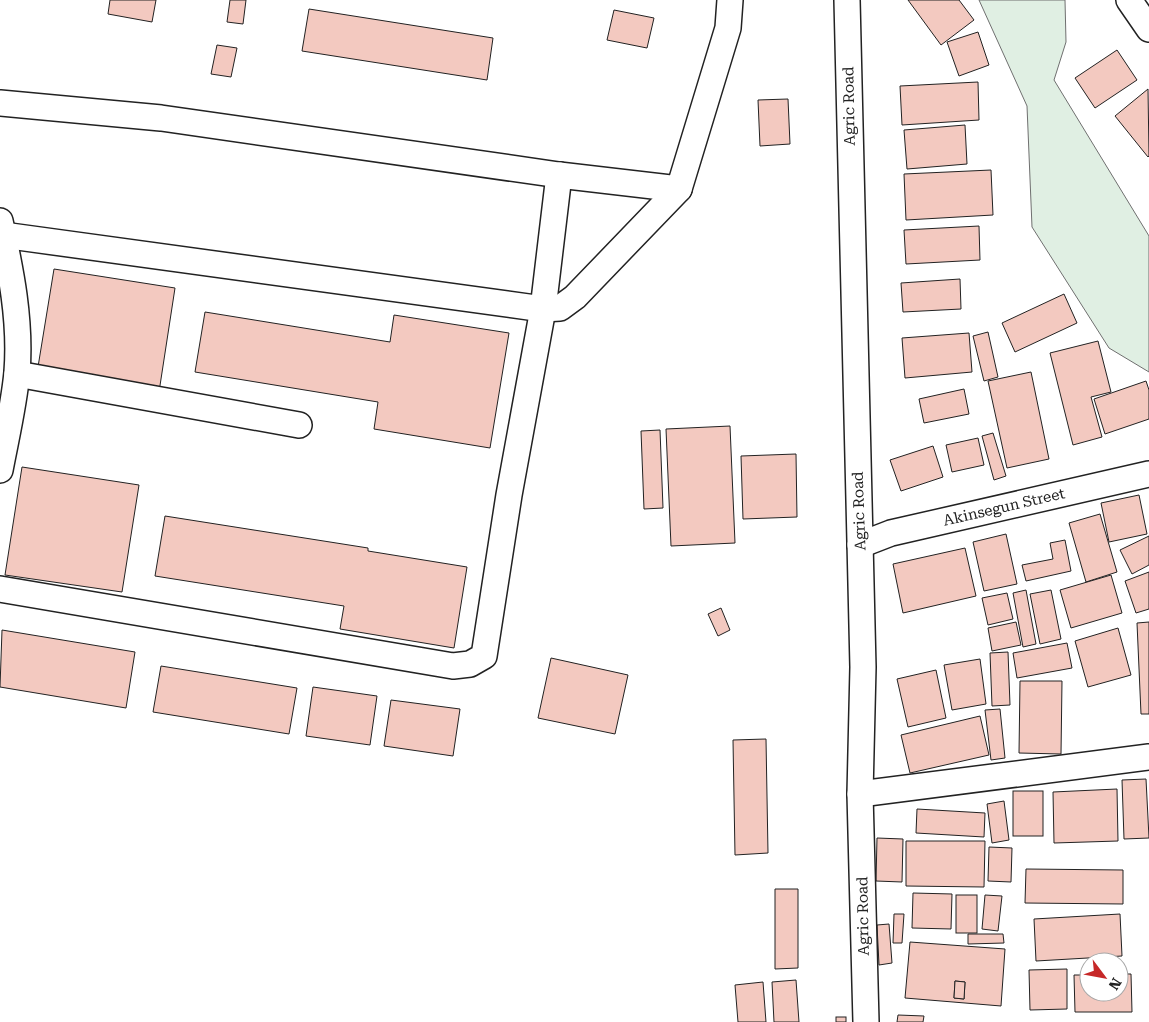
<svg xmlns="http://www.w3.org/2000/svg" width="1149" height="1022" font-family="'Roboto Serif',serif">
<rect width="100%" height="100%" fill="#fff"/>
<!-- green -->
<path fill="#e0efe3" stroke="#6f6f6f" d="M979,0h86l1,42 -12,38 95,156v136l-40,-24 -77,-121 -5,-121z"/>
<!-- building -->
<g fill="#f3c9c0" stroke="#222" fill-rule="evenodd">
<path d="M110,0h46l-4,22 -44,-8z"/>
<path d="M230,0h16l-3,24 -16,-2z"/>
<path d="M908,0h51l15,20 -33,25z"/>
<path d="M309,9l184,29 -6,42 -185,-29z"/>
<path d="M614,10l40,8 -7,30 -40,-8z"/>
<path d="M978,32l11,33 -30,11 -12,-34z"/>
<path d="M217,45l20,3 -6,29 -20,-3z"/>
<path d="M1117,50l20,30 -42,28 -20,-30z"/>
<path d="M978,82l1,38 -77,5 -2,-39z"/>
<path d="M1148,89l1,67 -1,1 -33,-41z"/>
<path d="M788,99l2,45 -30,2 -2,-46z"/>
<path d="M965,125l2,39 -60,5 -3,-39z"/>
<path d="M991,170l2,45 -87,5 -2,-46z"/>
<path d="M979,226l1,34 -74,4 -2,-34z"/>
<path d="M54,269l121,19 -16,104 -122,-19z"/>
<path d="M960,279l1,30 -58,3 -2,-29z"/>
<path d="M1064,294l13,29 -62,29 -13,-29z"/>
<path d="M205,312l185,30 4,-27 115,18 -19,115 -116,-19 4,-27 -183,-30z"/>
<path d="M988,332l10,45 -14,4 -11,-45z"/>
<path d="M969,333l3,39 -67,6 -3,-40z"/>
<path d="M1098,341l13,51 -20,5 11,40 -29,8 -23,-92z"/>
<path d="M1031,372l18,87 -42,9 -19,-87z"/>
<path d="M1146,381l3,9v29l-44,15 -11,-35z"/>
<path d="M964,389l5,25 -45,9 -5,-24z"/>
<path d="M730,426l5,117 -64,3 -5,-117z"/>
<path d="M660,430l3,78 -19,1 -3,-78z"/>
<path d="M993,433l13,43 -12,4 -12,-44z"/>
<path d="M978,438l6,27 -32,7 -6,-27z"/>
<path d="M933,446l10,31 -42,14 -11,-31z"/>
<path d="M796,454l1,63 -54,2 -2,-63z"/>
<path d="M22,467l117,18 -17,107 -117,-17z"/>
<path d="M1139,495l8,39 -38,8 -8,-39z"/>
<path d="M1100,514l17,58 -31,10 -17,-59z"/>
<path d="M165,516l203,32v3l99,16 -13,81 -114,-19 4,-23 -189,-30z"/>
<path d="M1006,534l11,50 -33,7 -11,-49z"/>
<path d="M1149,536v29l-17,9 -12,-24z"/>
<path d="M1065,540l6,31 -45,10 -4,-16 31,-6 -3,-16z"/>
<path d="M965,548l11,48 -73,17 -10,-49z"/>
<path d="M1149,572v37l-13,4 -11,-32z"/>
<path d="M1111,575l11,38 -51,15 -11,-38z"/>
<path d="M1026,590l10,54 -13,3 -10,-54z"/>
<path d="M1051,590l10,49 -21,5 -10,-50z"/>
<path d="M1007,593l6,26 -25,6 -6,-27z"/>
<path d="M721,608l9,22 -12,6 -10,-22z"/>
<path d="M1016,622l5,23 -29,6 -4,-23z"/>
<path d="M1149,622v92h-8l-4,-91z"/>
<path d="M1118,628l13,47 -43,12 -13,-46z"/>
<path d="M2,630l133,22 -9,56 -126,-21z"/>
<path d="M1067,643l5,25 -55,10 -4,-25z"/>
<path d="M1008,652l2,53 -18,1 -2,-53z"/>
<path d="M551,658l77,17 -13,59 -77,-16z"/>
<path d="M980,659l6,45 -34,6 -8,-45z"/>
<path d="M161,666l136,22 -8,46 -136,-22z"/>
<path d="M936,670l10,48 -38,9 -11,-48z"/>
<path d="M1020,681h42l-1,73 -42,-1z"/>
<path d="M313,687l64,9 -7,49 -64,-9z"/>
<path d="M391,700l69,9 -7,47 -69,-10z"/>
<path d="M1000,709l5,49 -14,2 -6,-50z"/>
<path d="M980,716l9,39 -79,18 -9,-38z"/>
<path d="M766,739l2,114 -33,2 -2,-115z"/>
<path d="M1146,779l3,59 -25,1 -2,-59z"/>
<path d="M1117,789l1,52 -64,2 -1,-51z"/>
<rect x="1013" y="791" width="30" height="45"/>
<path d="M1004,801l5,39 -17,3 -5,-39z"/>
<path d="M917,809l68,4 -1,24 -68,-4z"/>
<path d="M877,838l26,1 -1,43 -26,-1z"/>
<path d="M906,841h79l-1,46 -78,-1z"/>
<path d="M989,847l23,1 -1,34 -23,-1z"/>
<path d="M1026,869l97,1v34l-98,-1z"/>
<path d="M775,889h23v79l-23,1z"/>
<path d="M913,893l39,1 -1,35 -39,-1z"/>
<rect x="956" y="895" width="21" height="38"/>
<path d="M985,895l17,1 -4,35 -16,-2z"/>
<path d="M894,914h10l-2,29h-9z"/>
<path d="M1120,914l2,42 -86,5 -2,-42z"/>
<path d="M889,924l3,39 -13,2 -2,-40z"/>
<path d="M968,934h35l1,9 -36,1z"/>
<path d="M910,942l95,7 -4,57 -96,-8zM955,981l10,1 -1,17 -10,-1z"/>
<path d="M1067,969v40l-37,1 -1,-40z"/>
<path d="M1119,974h12l1,38h-57l-1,-37h15v17h30z"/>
<path d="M796,980l3,42h-25l-2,-40z"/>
<path d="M955,981l10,1 -1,17 -10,-1z"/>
<path d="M763,982l3,40h-28l-3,-37z"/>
<path d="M898,1015l26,1 -1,6h-26z"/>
<rect x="836" y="1017" width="10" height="5"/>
</g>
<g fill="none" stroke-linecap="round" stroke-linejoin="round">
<defs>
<g id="minor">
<path d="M847,0l16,667 -3,127 6,228"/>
<path d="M1129,0l20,29"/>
<path d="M0,103l161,15 398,57 120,14 49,-161 2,-28"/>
<path d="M0,221c11,50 21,100 17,151 -3,33 -11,66 -17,98"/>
<path d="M3,235l540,74 17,-1 15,-11 104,-108"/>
<path d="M17,374l282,51"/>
<path d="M860,545l31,-12 258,-59"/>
<path d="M0,589l453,77 17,-2 14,-8 25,-161 34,-186 16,-134"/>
<path d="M860,794l289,-37"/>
</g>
</defs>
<!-- minor casing -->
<use href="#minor" stroke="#222" stroke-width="28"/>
<!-- minor -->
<use href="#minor" stroke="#fff" stroke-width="25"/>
</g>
<g text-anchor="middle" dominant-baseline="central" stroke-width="4" stroke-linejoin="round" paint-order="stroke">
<!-- street labels -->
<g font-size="15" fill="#222" stroke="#fff">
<text transform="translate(849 106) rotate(-91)">Agric Road</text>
<text transform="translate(1004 507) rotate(-13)">Akinsegun Street</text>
<text transform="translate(859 511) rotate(-92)">Agric Road</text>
<text transform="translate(863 916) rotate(-91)">Agric Road</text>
</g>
</g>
<!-- north arrow -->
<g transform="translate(1104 977) rotate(122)"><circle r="24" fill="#ffffff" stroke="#a7a7a7"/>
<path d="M0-4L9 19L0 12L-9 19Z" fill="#c62828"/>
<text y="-8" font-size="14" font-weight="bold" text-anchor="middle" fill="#222222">N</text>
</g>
</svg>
